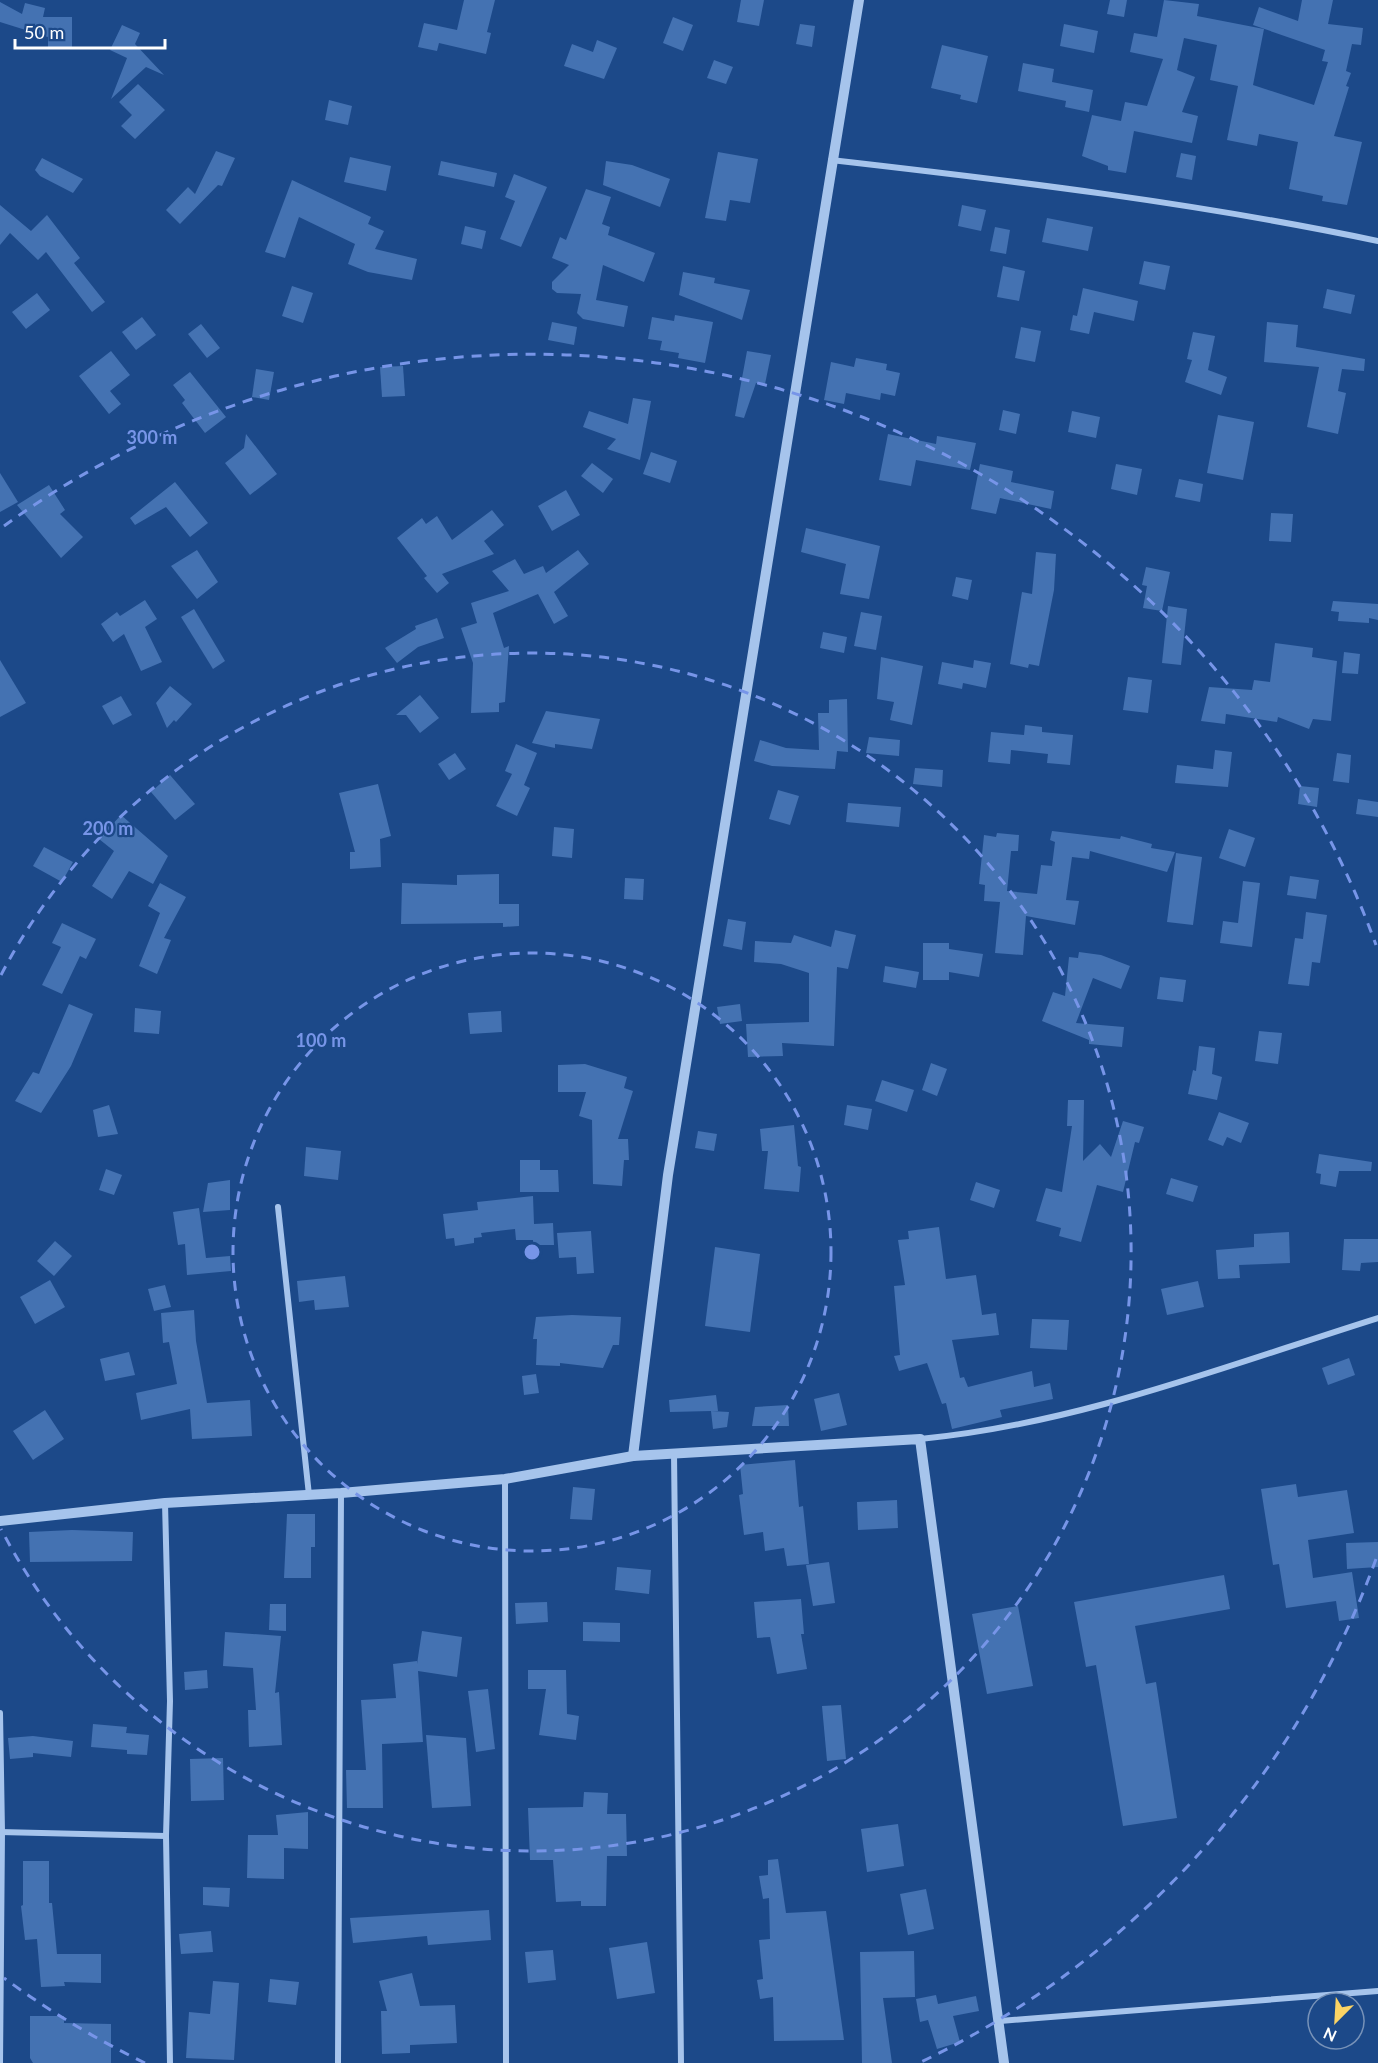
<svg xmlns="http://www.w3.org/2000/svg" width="1378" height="2063" font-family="Lato,sans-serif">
<rect width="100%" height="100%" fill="#1c4989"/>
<!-- building -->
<g fill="#4472b2">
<path d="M464,0h31l-8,32 4,1 -5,21 -47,-11 -2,8 -19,-4 6,-24 33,7z"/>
<path d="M741,0h23l-5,26 -22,-4z"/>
<path d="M1110,0h17l-3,17 -17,-3z"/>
<path d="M1164,0l35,4 -2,12 67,13 -11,56 61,20 14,-43 -6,-1 3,-11 -72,-25 6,-18 39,14 4,-21h31l-5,24 35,4 -2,17 -9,-1 -6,27 5,2 -5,13 3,1 -15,49 28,6 -15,63 -25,-4 1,-5 -34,-7 9,-47 -39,-8 -2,12 -30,-6 11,-54 -28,-6 7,-35 -33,-7 -7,32 18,7 -13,35 16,4 -6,27 -58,-12 -8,42 -18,-3v-4l-26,-10 10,-41 29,6 4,-19 22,4 16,-47 -33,-7 4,-19 23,4z"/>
<path d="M0,2l22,12 3,-11 20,5 -2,9h29v31h-24v-11l-48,-15z"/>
<path d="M673,17l20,8 -10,26 -20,-8z"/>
<path d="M800,24l15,2 -3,21 -16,-3z"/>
<path d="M1064,24l34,7 -4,22 -34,-7z"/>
<path d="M122,25l18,8 -5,11 29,31 -18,-8 -35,32 16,-41 -17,-8z"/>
<path d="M597,40l20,8 -13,31 -40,-13 8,-22 21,8z"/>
<path d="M942,45l46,11 -11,47 -17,-4 1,-4 -30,-7z"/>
<path d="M714,60l19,7 -7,17 -19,-6z"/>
<path d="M1023,63l31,6 -2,13 41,8 -4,22 -24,-5 1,-6 -48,-10z"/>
<path d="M138,84l27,26 -30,29 -14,-13 11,-11 -13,-13z"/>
<path d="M329,100l23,6 -4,19 -23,-5z"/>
<path d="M216,151l19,7 -13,28 -4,-1 -38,39 -14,-14 22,-23 7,7z"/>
<path d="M718,152l40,7 -8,44 -20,-3 -4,21 -21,-3z"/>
<path d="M1181,153l15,3 -4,24 -16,-3z"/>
<path d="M350,157l41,9 -5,25 -42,-9z"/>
<path d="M42,158l41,21 -10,14 -33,-17 -5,-6z"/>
<path d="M441,161l56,12 -3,14 -56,-12z"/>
<path d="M606,161l26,4 38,14 -10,28 -57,-22z"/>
<path d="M514,174l33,13 -26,60 -21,-8 15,-38 -10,-4z"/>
<path d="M292,180l79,37 -3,7 16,7 -9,18 42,10 -5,21 -44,-8 -20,-8 7,-20 -56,-27 -14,41 -20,-6z"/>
<path d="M586,189l25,8 -9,27 8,3 -2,8 47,18 -11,29 -41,-17 -7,35 32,6 -4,21 -41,-8 -6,-6 4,-19 -24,-1 -5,-4v-7l17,-17 -17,-7 8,-21 6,3z"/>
<path d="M0,205l31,26 16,-16 33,43 -6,5 31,39 -13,10 -46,-60 -8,8 -28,-27 -10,12z"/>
<path d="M962,205l24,5 -5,21 -23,-5z"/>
<path d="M1047,218l46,9 -5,24 -46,-9z"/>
<path d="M465,226l21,5 -4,18 -21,-5z"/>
<path d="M995,227l15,3 -4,24 -16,-3z"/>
<path d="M1144,261l26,5 -5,24 -26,-6z"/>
<path d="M1003,266l22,5 -6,30 -22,-4z"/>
<path d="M683,272l32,6 -1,5 36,7 -8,30 -63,-25z"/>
<path d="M292,286l21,7 -10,30 -21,-7z"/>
<path d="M1083,288l55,13 -4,20 -40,-9 -5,22 -19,-4 3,-15 4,1z"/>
<path d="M1327,289l28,6 -4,19 -28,-6z"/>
<path d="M37,293l13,17 -24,19 -14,-17z"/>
<path d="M675,315l38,7 -8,41 -27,-5 1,-5 -19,-3 2,-9 -14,-2 4,-22 22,4z"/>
<path d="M142,317l14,18 -20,15 -14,-18z"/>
<path d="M552,322l25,5 -3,18 -26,-5z"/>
<path d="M1267,322l31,3 -2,22 69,12 -1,12 -22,-2 -4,22 8,2 -8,41 -31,-7 12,-60 -55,-5z"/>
<path d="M201,324l19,24 -13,10 -19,-24z"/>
<path d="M1021,327l20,4 -6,31 -20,-4z"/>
<path d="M1193,332l22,4 -7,34 19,7 -6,18 -36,-13 7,-22 -5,-1z"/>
<path d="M111,351l19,24 -20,16 11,13 -12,10 -30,-38z"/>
<path d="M747,351l24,4 -6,29 -9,-1 -12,35 -9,-2z"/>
<path d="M856,358l31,6 -1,6 14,3 -5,23 -14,-3 -1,7 -34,-7 -2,11 -20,-4 7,-38 23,5z"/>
<path d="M403,366l2,30 -23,1 -2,-30z"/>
<path d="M256,369l18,3 -5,28 -17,-3z"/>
<path d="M190,372l36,45 -21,16 -23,-30 3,-3 -12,-15z"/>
<path d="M633,398l18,3 -11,59 -33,-11 9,-10 -33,-12 6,-16 39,13z"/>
<path d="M1003,410l17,4 -4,20 -17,-4z"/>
<path d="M1072,411l28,6 -4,21 -28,-6z"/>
<path d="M1218,415l36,7 -11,58 -36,-7z"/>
<path d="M246,434l31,40 -27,21 -25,-32 19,-15z"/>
<path d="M888,434l48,10 1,-8 39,7 -6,27 -54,-10 -5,26 -32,-6z"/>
<path d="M651,452l26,9 -7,22 -27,-9z"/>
<path d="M592,463l21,16 -10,14 -22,-17z"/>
<path d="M980,464l33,7 -2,11 43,9 -3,18 -51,-11 -4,16 -25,-5z"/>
<path d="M1116,464l26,5 -5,26 -26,-6z"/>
<path d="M0,473l18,29 -18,10z"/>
<path d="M1179,479l24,5 -3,18 -25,-5z"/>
<path d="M175,482l33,41 -18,14 -24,-30 -31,18 -5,-7z"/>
<path d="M49,485l16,25 -5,4 23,23 -22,21 -44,-53z"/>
<path d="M566,490l14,25 -28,16 -14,-25z"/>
<path d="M492,510l12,15 -20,16 10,13 -52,20 7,9 -12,10 -13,-15 3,-2 -30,-38 25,-20 4,6 11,-8 15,24z"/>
<path d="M1271,513l22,1 -2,28 -22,-1z"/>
<path d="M806,528l74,18 -11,53 -29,-5 6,-30 -45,-12z"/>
<path d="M197,550l21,32 -21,17 -26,-33z"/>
<path d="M578,550l11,14 -35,28 14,24 -14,8 -16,-30 -45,19 11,35 5,-2 -4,56 -6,1v9l-28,1 2,-50 -12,-35 16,-5 -6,-20 38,-12 -17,-20 23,-12 9,15 19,-8 3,7z"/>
<path d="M1036,552l20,2 -2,36 -15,76 -10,-2 -1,4 -18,-4 12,-72 10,2z"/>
<path d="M1146,567l24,5 -8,39 -19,-3 4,-22 -5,-1z"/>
<path d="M956,577l16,3 -4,20 -16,-4z"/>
<path d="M145,600l12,19 -12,8 17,35 -21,9 -17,-37 -11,8 -12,-18 16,-12 3,4z"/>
<path d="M1333,601l45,3v16l-9,-2v5l-31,-2 1,-9 -8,-1z"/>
<path d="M1168,606l19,3 -6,56 -19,-2z"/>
<path d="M194,609l31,52 -12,8 -32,-52z"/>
<path d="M861,612l21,4 -6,34 -22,-4z"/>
<path d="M437,618l7,20 -26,9 -21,16 -12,-15 31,-19 -1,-3z"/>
<path d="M823,632l24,5 -3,16 -24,-5z"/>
<path d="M1275,643l38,5 -1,9 25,4 -6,60 -18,-2 -4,10 -31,-12 -1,5 -51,-8 -1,10 -24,-3 8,-34 43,3 2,-10 16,2z"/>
<path d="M1344,652l16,2 -2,20 -16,-1z"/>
<path d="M881,657l42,9 -11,59 -22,-5 4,-18 -17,-3z"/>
<path d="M0,660l26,43 -26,14z"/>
<path d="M974,660l17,3 -5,25 -23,-5 -1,6 -24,-5 4,-22 31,6z"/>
<path d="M1128,677l24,3 -4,33 -25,-3z"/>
<path d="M170,686l22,18 -16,18 -2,-2 -7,8 -11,-25z"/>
<path d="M420,695l19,23 -19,15 -14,-18h-10z"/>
<path d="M121,696l11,19 -19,10 -11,-19z"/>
<path d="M847,699l1,53 -11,-1 -2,18 -63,-3 -18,-5 6,-21 26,8 33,2 -1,-37h11v-13z"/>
<path d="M546,711l54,8 -8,30 -37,-5v4l-23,-5z"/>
<path d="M1025,725l17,2v5l31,3 -3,30 -23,-2 1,-9 -37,-4 -1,14 -22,-2 3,-30 33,3z"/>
<path d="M869,737l31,3 -1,16 -33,-3z"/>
<path d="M516,744l21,9 -13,32 6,3 -13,28 -21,-10 16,-32 -7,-3z"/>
<path d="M1215,750l17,2 -4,35 -53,-4 2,-18 36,4z"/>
<path d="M455,753l11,16 -17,11 -11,-16z"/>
<path d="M1337,753l14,2 -2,28 -16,-2z"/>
<path d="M915,768l28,2 -1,17 -29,-3z"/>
<path d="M170,775l25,29 -20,16 -24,-28z"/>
<path d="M378,784l13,52 -11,3 1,28 -31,2v-17h5l-16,-59z"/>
<path d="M1300,786l19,2 -2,19 -19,-3z"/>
<path d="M778,790l21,6 -9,29 -21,-6z"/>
<path d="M1358,799l20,3v15l-22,-3z"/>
<path d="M848,803l53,4 -2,20 -53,-5z"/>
<path d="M121,815l47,41 -15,28 -24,-13 -17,28 -20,-13 22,-35 -15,-12z"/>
<path d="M554,827l20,2 -2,29 -20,-2z"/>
<path d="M1229,829l26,9 -10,29 -26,-9z"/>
<path d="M1052,831l68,8 1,-3 31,8 -1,4 24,4 -8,20 -77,-21 -1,8 -17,-2 -6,43 13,1 -4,24 -49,-9 -3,39 -28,-2 5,-51 -16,-1 1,-16 -6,-1 5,-49 12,2 1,-4 22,2 -1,16h-7l-4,40 30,3 4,-29 11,1 3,-24 -5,-2z"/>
<path d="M44,847l29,15 -11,20 -29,-16z"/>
<path d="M1176,853l26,4 -9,68 -26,-3z"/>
<path d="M499,874v30h20v22l-16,1v-4l-102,1 1,-41 55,2v-10z"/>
<path d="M1290,876l29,4 -3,19 -29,-4z"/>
<path d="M625,878l19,1 -1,21 -19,-1z"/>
<path d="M1243,881l17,2 -8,64 -32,-4 3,-22 15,2z"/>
<path d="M160,883l26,14 -22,41 7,2 -14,34 -18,-8 21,-53 -12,-7z"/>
<path d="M1306,912l21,3 -7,48 -8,-1 -3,24 -21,-2 7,-46 8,1z"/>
<path d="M728,919l18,3 -4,28 -19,-4z"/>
<path d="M62,923l34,16 -10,20 -6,-3 -18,38 -20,-9 19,-38 -9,-4z"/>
<path d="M835,930l21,5 -8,34 -11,-2 -3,79 -52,-3 1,13 -35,1 -2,-33 63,-2v-49l-28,-9 -27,-2 1,-21 36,2 3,-8 37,12z"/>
<path d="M923,943h26v6l34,5 -4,23 -30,-5v8h-26z"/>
<path d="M1079,952l22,3 29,11 -9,23 -28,-11 -17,45 48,4 -2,20 -33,-3v-4l-47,-19 11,-29 12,4 4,-39 9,1z"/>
<path d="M885,966l34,6 -3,16 -33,-6z"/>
<path d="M1160,977l26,3 -3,22 -26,-3z"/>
<path d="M69,1004l24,10 -22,52 -30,47 -26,-12 18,-29 6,2z"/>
<path d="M740,1004l2,17 -22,3 -3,-17z"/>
<path d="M135,1008l26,3 -2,23 -25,-2z"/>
<path d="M501,1011l1,21 -32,2 -2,-21z"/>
<path d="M1259,1031l23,2 -4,31 -23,-3z"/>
<path d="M1199,1046l16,2 -3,26 10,3 -5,23 -29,-6 5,-24 3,1z"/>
<path d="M931,1063l16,6 -10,27 -15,-6z"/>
<path d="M585,1064l42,13 -3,11 9,3 -15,48h10l1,21h-5l-2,26 -29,-2 -1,-64 -13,-4 7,-24h-28v-27z"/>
<path d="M882,1080l32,10 -7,22 -32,-11z"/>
<path d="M1068,1100h16l-1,61 17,-17 11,13 12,-36 21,6 -5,16 -4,-1 -12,50 -26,-7 -16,57 -22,-6 2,-8 -25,-7 10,-33 16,4 10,-66h-5z"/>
<path d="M109,1105l9,29 -20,3 -5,-27z"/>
<path d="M847,1105l25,4 -4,21 -24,-5z"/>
<path d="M1219,1112l30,11 -8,20 -14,-6 -4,9 -15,-6z"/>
<path d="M794,1125l4,41 3,1 -2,25 -35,-3 4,-38h-6l-2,-22z"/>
<path d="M698,1131l19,3 -3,17 -19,-3z"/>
<path d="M306,1147l35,4 -3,29 -34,-4z"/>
<path d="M1319,1154l53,8 -1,9h-32l-3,16 -16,-3 1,-10 -5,-1z"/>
<path d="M520,1160h20v10h18l1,22h-39z"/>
<path d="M106,1169l16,6 -8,20 -15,-5z"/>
<path d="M1171,1178l27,8 -5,16 -27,-8z"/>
<path d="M230,1180v30l-27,2 5,-29z"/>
<path d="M976,1182l24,8 -6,18 -24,-8z"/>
<path d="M533,1196l1,28 19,-1 1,22h-21v-5h-17l-1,-11 -34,4 1,4 -8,1v5l-19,3 -1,-8 -8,1 -3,-25 35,-4 -1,-8z"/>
<path d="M199,1208l7,50 24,-2 1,15 -44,4 -2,-31 -7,1 -5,-33z"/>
<path d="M939,1227l7,52 30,-4 6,40 14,-2 3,22 -47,5 8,38 4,-1 4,10 64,-16 2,16 16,-4 3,16 -53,11 2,7 -50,12 -6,-26 -4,1 -15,-41 -28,8 -5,-15 6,-1 -6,-69 11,-1 -7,-45 11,-1 -1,-8z"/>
<path d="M591,1231l3,42 -17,1 -1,-17 -17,1 -2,-25z"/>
<path d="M1289,1232l1,31 -51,2 1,13 -22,1 -2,-29 38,-3v-13z"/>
<path d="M1344,1239h34v23l-17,1 -1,8 -18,-1z"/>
<path d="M55,1241l17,15 -18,20 -17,-15z"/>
<path d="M715,1247l45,7 -10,78 -45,-6z"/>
<path d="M345,1276l4,31 -34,3 -1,-10 -15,2 -2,-21z"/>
<path d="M50,1280l15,27 -30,17 -15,-27z"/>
<path d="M1198,1281l6,26 -37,8 -6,-26z"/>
<path d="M165,1285l6,22 -17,4 -6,-22z"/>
<path d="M194,1310l2,31 11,62 43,-3 2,36 -60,3 -2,-30 -49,11 -5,-27 41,-9 -8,-42 -6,1 -2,-30z"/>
<path d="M572,1315l49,2 -2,28h-6l-10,23 -43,-5v3l-24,-1 1,-26h-4l3,-22z"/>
<path d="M1032,1319l37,1 -2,30 -37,-2z"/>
<path d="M129,1352l6,23 -30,6 -5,-22z"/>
<path d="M1349,1358l6,17 -27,10 -6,-17z"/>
<path d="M536,1374l3,19 -15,2 -2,-19z"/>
<path d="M839,1393l8,32 -26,6 -7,-32z"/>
<path d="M716,1395l2,16h-7l18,1 -2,15 -14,2 -2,-18 -41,1 -1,-12z"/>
<path d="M788,1405l1,21h-37l3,-19z"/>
<path d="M45,1410l19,29 -31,21 -20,-29z"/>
<path d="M795,1460l4,47 4,-1 6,58 -22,2 -3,-18 -19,3 -2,-19 -19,3 -5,-40 4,-1 -3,-29z"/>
<path d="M1296,1484l2,13 49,-7 7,43 -46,7 5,38 39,-6 7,46 -20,3 -3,-20 -50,7 -7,-44 -6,1 -12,-76z"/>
<path d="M573,1487l22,2 -3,31 -22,-1z"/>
<path d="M897,1500l1,28 -40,2 -1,-28z"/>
<path d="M287,1514h28v33h-4v31h-27z"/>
<path d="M72,1530l61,2 -1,29 -102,1 -1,-30z"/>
<path d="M1378,1542v25l-31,2 -1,-26z"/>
<path d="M829,1562l6,41 -22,3 -7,-41z"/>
<path d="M617,1567l34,3 -2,24 -34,-4z"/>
<path d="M1224,1575l6,34 -95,17 11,58 10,-2 21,136 -54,8 -27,-161 -10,2 -12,-65z"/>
<path d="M801,1599l3,35h-3l6,35 -30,5 -7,-37 -13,1 -3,-36z"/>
<path d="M547,1602l1,20 -32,2 -1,-21z"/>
<path d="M270,1604h16v27l-17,-1z"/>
<path d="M1018,1606l15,80 -46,8 -15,-80z"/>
<path d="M583,1622l37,1v19l-37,-1z"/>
<path d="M422,1631l40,6 -5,40 -39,-6 5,71 -41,2 1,64h-36l-1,-38h20l-5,-70 35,-2 -3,-34 24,-3v3z"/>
<path d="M225,1632l56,4 -6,57 4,-1 3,53 -33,2 -1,-37h8l-3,-42 -30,-2z"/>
<path d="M207,1670l1,18 -23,2 -1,-18z"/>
<path d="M528,1670h38l1,44 12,2 -3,24 -37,-5 7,-46h-18z"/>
<path d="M488,1689l7,60 -19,3 -8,-61z"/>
<path d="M841,1705l5,54 -19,2 -5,-55z"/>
<path d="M93,1724l34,3 -1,6 23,2 -2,20 -20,-1v-4l-36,-3z"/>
<path d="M426,1735l40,3 5,68 -39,2z"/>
<path d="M33,1736l40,5 -2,16 -38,-4v4l-23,2 -2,-21z"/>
<path d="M223,1758l1,42 -33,1 -1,-42z"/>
<path d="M584,1792l24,1 -1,21h19l1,42h-20l-1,50h-25v-5l-25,1 -3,-42h-23l-2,-52 55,-1z"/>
<path d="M308,1812v37l-24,-1v31l-37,-1 1,-43h30l-2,-20z"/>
<path d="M898,1824l6,42 -37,6 -6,-43z"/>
<path d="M778,1859l8,54 40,-2 18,129 -70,1 -1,-44 -13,2 -3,-19 6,-1 -4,-39 11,-1 -1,-41 -6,1 -4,-23 9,-1v-15z"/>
<path d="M23,1861h26v42h3l5,51h44v29l-37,-1 1,4 -24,1 -4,-48 -12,1 -4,-34 2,-1z"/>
<path d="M203,1887l27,1 -1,19 -26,-2z"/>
<path d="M926,1889l8,40 -26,6 -8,-41z"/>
<path d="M489,1910l2,30 -63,5 -1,-9 -74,7 -3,-25z"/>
<path d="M211,1931l2,21 -32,2 -2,-20z"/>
<path d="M647,1942l8,51 -38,6 -8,-51z"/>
<path d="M553,1950l3,30 -28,3 -3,-31z"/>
<path d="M914,1951l1,46 -32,1 9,65h-30l-2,-111z"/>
<path d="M412,1973l8,33 35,-1 2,38 -47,2v8l-28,1 -1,-43h6l-8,-30z"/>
<path d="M270,1979l29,3 -3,23 -28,-3z"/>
<path d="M213,1981l26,2 -5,77 -48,-2 3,-46 21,2z"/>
<path d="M936,1995l2,9 38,-8 3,15 -26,5 7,26 -23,7 -9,-29 -8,2 -4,-23z"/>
<path d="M30,2016h34v7l47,1v39h-78l-3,-5z"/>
</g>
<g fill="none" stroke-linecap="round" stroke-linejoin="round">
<!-- minor -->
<g stroke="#a6c4ec" stroke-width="6">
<path d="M831,160c184,21 367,43 547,81"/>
<path d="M278,1207l31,288"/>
<path d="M920,1439c158,-15 308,-74 458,-121"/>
<path d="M674,1453l7,610"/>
<path d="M505,1479l1,584"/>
<path d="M165,1503l5,198 -4,135 4,227"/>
<path d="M0,1713l2,119 -2,231"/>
<path d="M0,1832l166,4"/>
<path d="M1000,2021l378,-30"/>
<path d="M338,2063l3,-570"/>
</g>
<!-- tertiary -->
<g stroke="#a6c4ec" stroke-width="10">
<path d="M633,1456l35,-281 191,-1175"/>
<path d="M0,1521l165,-18 176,-10 164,-14 128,-23 287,-17 84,624"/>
</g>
</g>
<!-- distance rings -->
<g fill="none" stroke="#7795e8" stroke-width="3" stroke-dasharray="10 8">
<circle cx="532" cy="1252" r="299"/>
<path d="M1 975A599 599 0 1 1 1 1529"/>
<path d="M1376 1559A898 898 0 0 1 919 2063M145 2063A898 898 0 0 1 4 1978M4 526A898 898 0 0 1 1376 945"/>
</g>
<circle cx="532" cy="1252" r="9" fill="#7795e8" stroke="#1c4989" stroke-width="3"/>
<g font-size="18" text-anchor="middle" font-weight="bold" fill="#7795e8" stroke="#1c4989" stroke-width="4.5" stroke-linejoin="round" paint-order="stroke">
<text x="152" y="444">300 m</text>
<text x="108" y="835">200 m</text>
<text x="321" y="1047">100 m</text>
</g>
<!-- north arrow -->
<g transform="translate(1336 2021) rotate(204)"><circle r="28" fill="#1c4989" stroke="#7792b8" stroke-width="1.5"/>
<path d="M0-4.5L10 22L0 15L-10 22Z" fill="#fcd464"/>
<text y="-9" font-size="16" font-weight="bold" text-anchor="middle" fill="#ffffff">N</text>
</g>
<!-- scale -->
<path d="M15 39v9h150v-9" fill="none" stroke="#ffffff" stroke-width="3"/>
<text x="24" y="39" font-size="18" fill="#ffffff" stroke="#1c4989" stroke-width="4.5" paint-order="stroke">50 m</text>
</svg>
